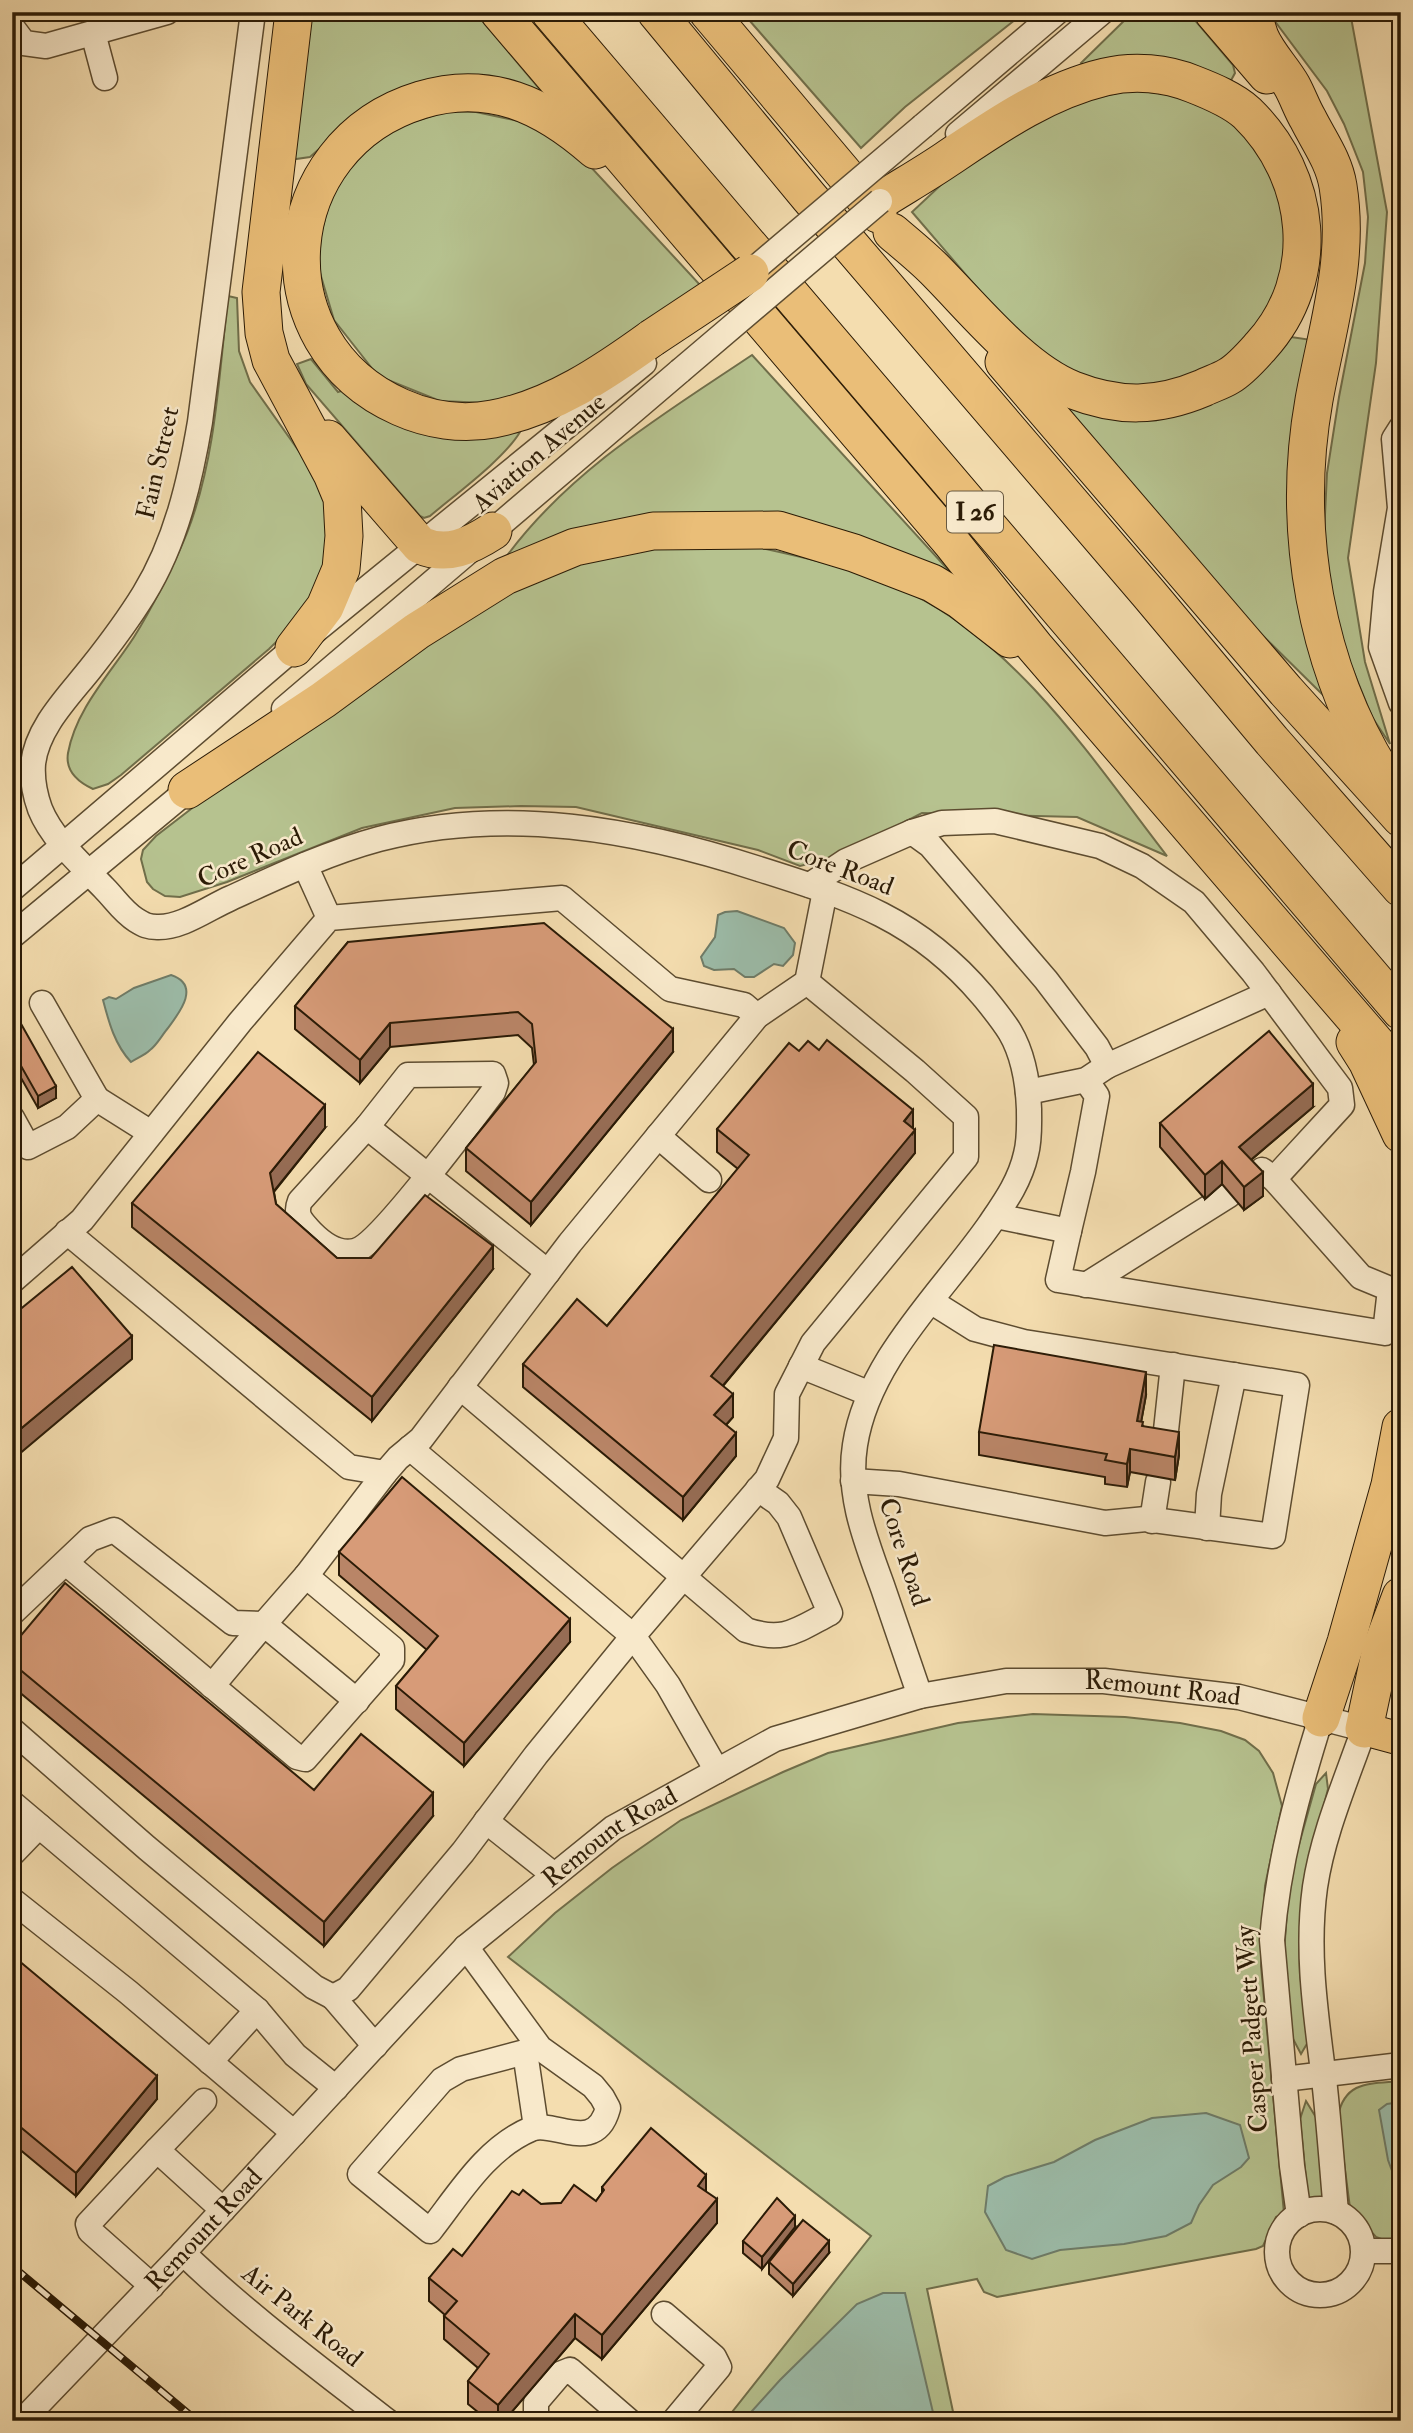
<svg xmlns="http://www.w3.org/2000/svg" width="1413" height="2433" font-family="'IM FELL Double Pica',serif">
<rect width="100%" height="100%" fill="#f4ddaf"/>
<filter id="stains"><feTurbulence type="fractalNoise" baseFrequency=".00286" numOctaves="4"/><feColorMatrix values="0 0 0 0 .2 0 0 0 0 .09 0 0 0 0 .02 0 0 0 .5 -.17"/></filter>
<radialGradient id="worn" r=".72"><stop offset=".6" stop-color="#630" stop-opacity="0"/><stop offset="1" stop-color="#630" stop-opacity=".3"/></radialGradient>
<!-- green -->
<g fill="#b6c28f" stroke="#706e4a" stroke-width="2">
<path d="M308,12h167l73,87 -187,13 -51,45 -21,3z"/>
<path d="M742,12h283l-120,95 -44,41z"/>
<path d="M1133,12h55l45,53 2,8 -7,13 -144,-20 -3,-3z"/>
<path d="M1271,12h79l37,200 -11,151 -28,195 17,104 25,82 -18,-27 -28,-69 -21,-92 4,-83 12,-76 26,-134 3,-46 -5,-45 -19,-48 -17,-33 -53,-71z"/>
<path d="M1132,90l51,6 45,23 28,26 21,40 10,46 -7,50 -18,42 -42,40 -52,22 -43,2 -48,-13 -37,-22 -43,-41 -85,-99 48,-45 34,-25 90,-42z"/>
<path d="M447,111l29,1 61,13 39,26 125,135 -126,84 -54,24 -33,9 -48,-2 -62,-25 -44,-56 -19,-64 22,-82 41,-41z"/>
<path d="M228,296l9,2 2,53 11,31 58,82 20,43 2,41 -27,68 -34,33 -148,126 -13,9 -15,5c-15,-7 -28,-18 -25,-36 8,-44 42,-79 66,-116 17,-27 41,-74 53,-104 29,-75 32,-158 41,-237z"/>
<path d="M1284,336l28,4 13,357 -71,-70 -188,-218 6,-6 55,15z"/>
<path d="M752,355l221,242 -140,-65 -327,25c64,-87 158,-143 246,-202z"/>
<path d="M311,359l27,33 6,-2 151,44 25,-2c-16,27 -64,62 -90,84l-6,2 -4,-2 -114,-132 -9,-20z"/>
<path d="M744,544c57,13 116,24 168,50 108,53 183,169 255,262l-90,-39 -155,-4 -66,34 -32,13 -24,6 -42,-16 -182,-43 -55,-1 -66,2 -93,20 -135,54 -47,15 -15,-1 -12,-7 -6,-7 -6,-23 2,-9 13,-14 48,-37 244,-176 117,-56 96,-20z"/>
<path d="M1033,1714l92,3 55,6 41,8 24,9 14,11 14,22 9,33 -17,80 -4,80 23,247 -8,4 -13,29 -7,3 -259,48 -13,-5 -7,-13 -50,10 28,132h-230l146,-185 -363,-279 47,-44 57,-45 69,-48 102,-48 45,-19 130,-30z"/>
<path d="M1326,1773l2,16 -18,71 -11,78 1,38 8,48v18l-7,12 -9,-17 -8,-83 5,-74 27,-96z"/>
<path d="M1401,2081v159h-17l-8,-3 -26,-29 -12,-92c7,-36 33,-32 63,-35z"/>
<path d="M1306,2101l11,18 8,80 -15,3 -2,-2 -8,-81z"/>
</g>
<!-- water -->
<g fill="#9cbca9" stroke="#6f7c68" stroke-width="2">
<path d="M737,911l47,17 11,15 -2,12 -10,11 -9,-2 -20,13h-9l-11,-8 -20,1 -10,-4 -3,-9 14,-20 3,-22 7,-3z"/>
<path d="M171,975c30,10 9,37 -3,53 -6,7 -11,17 -18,22 -5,5 -13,8 -19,12 -16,-17 -22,-39 -28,-62l6,-3 7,2 18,-11z"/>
<path d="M1401,2102v93l-13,-35 -9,-50 8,-6z"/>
<path d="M1206,2113l34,12 9,33 -8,9 -28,18 -14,20 -8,18 -25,13 -42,8 -64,6 -28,9 -26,-9 -21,-38 3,-26 17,-9 49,-15 41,-22 57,-22z"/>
<path d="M883,2293h22l30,128h-192l37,-41 77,-76z"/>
</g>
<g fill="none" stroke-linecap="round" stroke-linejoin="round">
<defs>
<g id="minor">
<path d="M253,12l-53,410c-10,59 -24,120 -56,172 -16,26 -34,50 -53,74 -22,28 -54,59 -58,96 -1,14 2,31 7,45 12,30 42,56 64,79 11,11 19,24 32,32 8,5 12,7 21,7 25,1 51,-19 74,-29 48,-22 96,-45 148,-59 127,-33 257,-10 380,30 92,29 159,50 224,127 9,11 19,23 27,36 13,22 18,52 19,77 0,15 1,30 -3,45 -6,27 -21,48 -36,70 -48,69 -122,136 -135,221 -8,50 11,96 28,143 12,36 25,72 37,108"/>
<path d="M12,27l12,16 22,3 121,-34"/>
<path d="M93,33l12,45"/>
<path d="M923,126l134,-114"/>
<path d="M958,134l144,-122"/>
<path d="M1401,428l-7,11 6,69 -14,84 -5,55 20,56"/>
<path d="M284,709l396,-338"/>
<path d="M912,832l30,-9 53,-2 105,25 42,20 52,36 59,70 87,116 2,17 -68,74"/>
<path d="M305,865l24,53"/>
<path d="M810,885l36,-24 66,-29 18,13 116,135 51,67 10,19 -21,14 -58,12"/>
<path d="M12,889l282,-241 350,-285"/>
<path d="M12,936l188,-156"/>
<path d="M42,1003l55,96"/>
<path d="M1107,1066l162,-73"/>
<path d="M493,1074l3,9 -3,9c-20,26 -114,153 -138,159 -17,4 -32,-7 -43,-18 -10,-11 -18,-17 -12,-32l67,-74 41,-52z"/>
<path d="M12,1118l16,29 39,-20 30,-28 54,34"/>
<path d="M367,1127l181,145"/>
<path d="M658,1136l51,44"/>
<path d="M996,1216l73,15 14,-59 14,-76 -11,-16"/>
<path d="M1069,1231l-11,49 327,53 5,-44 -29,-12 -87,-98 -12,-9"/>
<path d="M67,1232l282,235 36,6 13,-15 23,-19 149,-196 187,-227 50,-34 18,-91"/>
<path d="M12,1281l70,-61 158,-198 89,-104 233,-20 108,91 74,16 13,11"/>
<path d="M1086,1285l143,-90"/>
<path d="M801,1366l67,27"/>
<path d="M460,1387l286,243c38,13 51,0 84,-17l-41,-96 -11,-14 -20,-14"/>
<path d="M410,1448l223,188 35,49 49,86"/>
<path d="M1164,1449l9,-84"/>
<path d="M853,1481l46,3 206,39 41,-4 127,17 24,-151 -273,-43 -49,-13 -43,-27"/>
<path d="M1152,1521l6,-39"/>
<path d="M1207,1528l2,-34 25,-119"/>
<path d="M66,1563l231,194 8,2 87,-99v-12l-86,-72"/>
<path d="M12,1613l78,-74 24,-9 119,93 31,1 42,-48 79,-103"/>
<path d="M212,1686l52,-62 93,77"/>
<path d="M12,1730l135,118 167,139 19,10 15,-8 115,-137 73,-97 97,-119 134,-157 19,-41 1,-44 26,-51 153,-186v-40l-51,-46 -108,-89"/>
<path d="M12,1803l245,207 38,45 41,33"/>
<path d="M486,1821l68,54"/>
<path d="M12,1854l27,-28"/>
<path d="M12,1900l116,92 166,141"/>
<path d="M466,1947l74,101 53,38 9,11 6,11c-13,48 -55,11 -77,21 -45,19 -72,65 -101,102l-70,-57 82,-94 19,-11 79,-21"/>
<path d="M333,1997l42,49"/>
<path d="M525,2052l11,75"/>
<path d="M210,2062l47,-52"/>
<path d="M1284,2079l117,-14"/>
<path d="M157,2150l47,-49"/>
<circle cx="1320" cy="2252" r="43"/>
<path d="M1299,2215l-7,-49 -20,-226c6,-77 26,-149 49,-222"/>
<path d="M1364,2251h37"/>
<path d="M183,2253c63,61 135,114 204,168"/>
<path d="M152,2286l-62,-55 -2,-7 69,-74 66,60"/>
<path d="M664,2314l50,43 5,10 -45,54"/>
<path id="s1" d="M22,2421l161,-168 283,-306 147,-119 162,-89 145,-43 86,-15h98l135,16 125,32c-18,52 -41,104 -49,158 -9,65 1,128 9,192 5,44 8,88 12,133"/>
<path d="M540,2421l-4,-4v-15l24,-28 10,-4 59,51"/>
</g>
<path id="major" d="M1364,1729l37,10"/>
<g id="highway">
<path d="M294,12l-33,280 3,41 7,27 61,114 10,24 2,38 -3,33 -16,38 -31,41"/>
<path d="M499,12l452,530 84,105 366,425"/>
<path d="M550,12l851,999"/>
<path d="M656,12l153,185 340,397 123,147 129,147"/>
<path d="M708,12l170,202"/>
<path d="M1213,12l54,63"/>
<path d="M1252,12c3,8 5,17 8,25 7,17 23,33 32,49 6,11 10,23 16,33 11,22 26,42 30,67 12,74 -11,142 -24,214 -23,129 1,270 73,381"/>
<path d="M595,150c-51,-45 -106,-71 -174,-50 -148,45 -163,244 -21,307 29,13 62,18 93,12 59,-11 112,-47 159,-81"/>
<path d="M880,201c22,-14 45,-27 67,-42 49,-33 99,-68 158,-82 29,-7 61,-4 88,7 18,7 40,16 54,29 65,63 76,165 14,233 -9,10 -20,23 -32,30 -8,5 -18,8 -26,12 -45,19 -84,20 -130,2 -51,-20 -100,-82 -139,-121 -13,-13 -28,-25 -42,-37"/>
<path d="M1004,362l282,329 115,127"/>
<path d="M328,439l92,106c27,12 50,1 73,-14"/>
<path d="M187,790l136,-90 94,-69 88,-55 70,-29 78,-16 125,-1 76,23 78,30 28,17 50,39"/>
<path d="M1355,1042l12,19 34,73"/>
<path d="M1321,1718l25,-76 44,-157 11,-58"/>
<path d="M1364,1729l17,-80 20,-53"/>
</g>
</defs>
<!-- minor casing -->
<use href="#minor" stroke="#5d4c30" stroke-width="27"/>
<!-- major casing -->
<use href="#major" stroke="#2b1b06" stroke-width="34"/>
<!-- highway casing -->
<use href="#highway" stroke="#2b1b06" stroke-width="39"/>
<!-- minor -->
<use href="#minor" stroke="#f8e9cb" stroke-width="24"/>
<!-- major -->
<use href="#major" stroke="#eabe78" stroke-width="32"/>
<!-- highway -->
<use href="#highway" stroke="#eabe78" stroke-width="37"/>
<defs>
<path id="rail" d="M12,2266l185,155"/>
</defs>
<!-- rail casing -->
<use href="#rail" stroke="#2b1b06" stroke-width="8"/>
<!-- rail -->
<use href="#rail" stroke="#f8e9cb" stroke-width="5" stroke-dasharray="16" stroke-linecap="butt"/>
<defs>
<g id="minor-bridge">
<path d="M739,282l184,-156"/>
<path d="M680,371l200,-170"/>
</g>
<path id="highway-bridge" d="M652,338l98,-65"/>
</defs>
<!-- minor-bridge casing -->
<use href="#minor-bridge" stroke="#5d4c30" stroke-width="27" stroke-linecap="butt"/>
<!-- highway-bridge casing -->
<use href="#highway-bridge" stroke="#2b1b06" stroke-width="39" stroke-linecap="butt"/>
<!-- minor-bridge -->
<use href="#minor-bridge" stroke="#f8e9cb" stroke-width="24"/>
<!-- highway-bridge -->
<use href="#highway-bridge" stroke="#eabe78" stroke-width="37"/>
</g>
<!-- wall -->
<g fill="#b98567" stroke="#2b1b06" stroke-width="2">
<path d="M348,942l325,110 -142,173 -65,-54v-23l68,-83 -2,-17 -14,-13 -128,12 -30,36 -65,-54v-23z"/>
<path d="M12,1027l44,71 -18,10 -26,-46z"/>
<path d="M819,1050l94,78 2,25 -192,233 10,31 -7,8 10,31 -53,64 -160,-133v-23l84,-38 131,-157 -21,-17v-23l82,-78z"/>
<path d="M1313,1107l-62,53 12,36 -19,14 -22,-26 -17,15 -45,-52v-24z"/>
<path d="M325,1128l-51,64 2,12 61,54h34l122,11 -121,152 -240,-194v-24z"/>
<path d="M1146,1395l-5,27 2,4 36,29 -4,25 -45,-8 -3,15 -22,-3v-7l-126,-22v-23z"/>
<path d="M339,1552l231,90 -106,124 -68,-57v-23l31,-36 -88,-75z"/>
<path d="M12,1646l302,144 119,26 -109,130 -312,-260z"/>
<path d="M12,1955l145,144 -81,97 -64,-53z"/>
<path d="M602,2187l104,5 11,31 -115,136 -27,-21 -71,83h-15l-21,-17v-23l10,-13 -34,-29v-23l1,-1 -16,-14v-23l33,-22 57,-61 22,9 55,-3 6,-8z"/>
<path d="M795,2227l-33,42 -19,-16v-12z"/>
<path d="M829,2253l-36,43 -24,-22v-12z"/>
</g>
<!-- shaded-wall -->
<g fill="#966c54" stroke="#2b1b06" stroke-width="2">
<path d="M390,1023v24l-30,36v-23z"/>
<path d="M673,1029v23l-142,173v-23z"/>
<path d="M1313,1084v23l-74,63v-23z"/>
<path d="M56,1086v12l-18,10v-12z"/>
<path d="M325,1105v23l-55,68v-23z"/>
<path d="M913,1110v23l2,-3v23l-204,247v-24z"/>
<path d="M1222,1161v23l-17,15v-24z"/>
<path d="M1263,1172v24l-19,14v-23z"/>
<path d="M493,1246v23l-121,152v-24z"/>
<path d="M132,1336v23l-120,101v-24z"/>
<path d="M1146,1372v23l-9,50v-24z"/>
<path d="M733,1394v23l-19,21v-23z"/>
<path d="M1179,1432v23l-4,25v-23z"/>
<path d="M736,1433v23l-53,64v-23z"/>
<path d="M1130,1449v23l-3,15v-23z"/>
<path d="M570,1619v23l-106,124v-23z"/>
<path d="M433,1793v23l-109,130v-24z"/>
<path d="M157,2076v23l-81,97v-23z"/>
<path d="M706,2175v24l-8,-13z"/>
<path d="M717,2199v24l-115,136v-24z"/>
<path d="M795,2216v11l-33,42v-12z"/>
<path d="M829,2241v12l-36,43v-12z"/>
<path d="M575,2314v24l-71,83h-6v-16z"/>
</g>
<!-- building -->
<g fill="#d79b78" stroke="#2b1b06" stroke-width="2">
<path d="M544,923l129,106 -142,173 -65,-54 70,-86 -4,-38 -14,-12 -128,11 -30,37 -65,-54 53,-64z"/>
<path d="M20,1022l36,64 -18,10 -26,-46v-23z"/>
<path d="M1269,1031l44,53 -74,63 24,25 -19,15 -22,-26 -17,14 -45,-52z"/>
<path d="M827,1040l86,70 -9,11 11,9 -204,246 22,18 -19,21 22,18 -53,64 -160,-133 54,-65 30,27 142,-171 -32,-26 72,-86 10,8 9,-10 11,9z"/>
<path d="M258,1052l67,53 -55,68 6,31 61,54h34l54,-63 68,51 -121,151 -240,-194z"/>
<path d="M72,1267l60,69 -120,100v-120z"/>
<path d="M994,1345l152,27 -9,49 6,1 -1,4 37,6 -4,25 -45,-8 -3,15 -22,-4 2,-6 -128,-22z"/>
<path d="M402,1477l168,142 -106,124 -68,-57 42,-50 -99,-84z"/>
<path d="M65,1583l249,207 47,-56 72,59 -109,129 -312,-259v-17z"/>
<path d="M12,1955l145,121 -81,97 -64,-53z"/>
<path d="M651,2128l55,47 -8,11 19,13 -115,136 -27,-21 -77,91 -30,-24 21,-27 -45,-38 13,-15 -28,-23 24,-29 9,7 50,-65 7,4 4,-5 18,14 20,-1 13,-18 22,16 8,-11 -2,-3z"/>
<path d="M777,2198l18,18 -33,41 -19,-16z"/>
<path d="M803,2220l26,21 -36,43 -24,-22z"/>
</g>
<g text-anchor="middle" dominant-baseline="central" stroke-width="5" stroke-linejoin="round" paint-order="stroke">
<!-- shield labels -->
<rect fill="#f8e9cb" stroke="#685941" stroke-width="2" x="947" y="491.5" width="56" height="41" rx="5"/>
<g font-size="24" font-weight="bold" fill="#2b1b06">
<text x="975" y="512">I 26</text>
</g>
<!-- street labels -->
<g font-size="26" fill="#2b1b06" stroke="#f8e9cb">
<text transform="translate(539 453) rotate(-41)">Aviation Avenue</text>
<text transform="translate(158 463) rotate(-77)">Fain Street</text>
<text transform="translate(250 858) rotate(-24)">Core Road</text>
<text transform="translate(840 868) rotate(21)">Core Road</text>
<text transform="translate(904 1552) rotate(72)">Core Road</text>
<text stroke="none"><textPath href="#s1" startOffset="1419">Remount Road</textPath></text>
<text stroke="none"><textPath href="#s1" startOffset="831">Remount Road</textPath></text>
<text transform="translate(1252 2029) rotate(-94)">Casper Padgett Way</text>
<text stroke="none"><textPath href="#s1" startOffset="264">Remount Road</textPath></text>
<text transform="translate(302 2316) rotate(39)">Air Park Road</text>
</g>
</g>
<!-- margin -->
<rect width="1413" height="2433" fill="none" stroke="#f4ddaf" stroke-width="42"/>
<rect x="14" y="14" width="1385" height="2405" fill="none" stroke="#2b1b06" stroke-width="3.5"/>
<rect x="21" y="21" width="1371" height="2391" fill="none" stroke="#2b1b06" stroke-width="2"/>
<rect width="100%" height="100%" filter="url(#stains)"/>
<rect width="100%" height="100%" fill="url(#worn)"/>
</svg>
